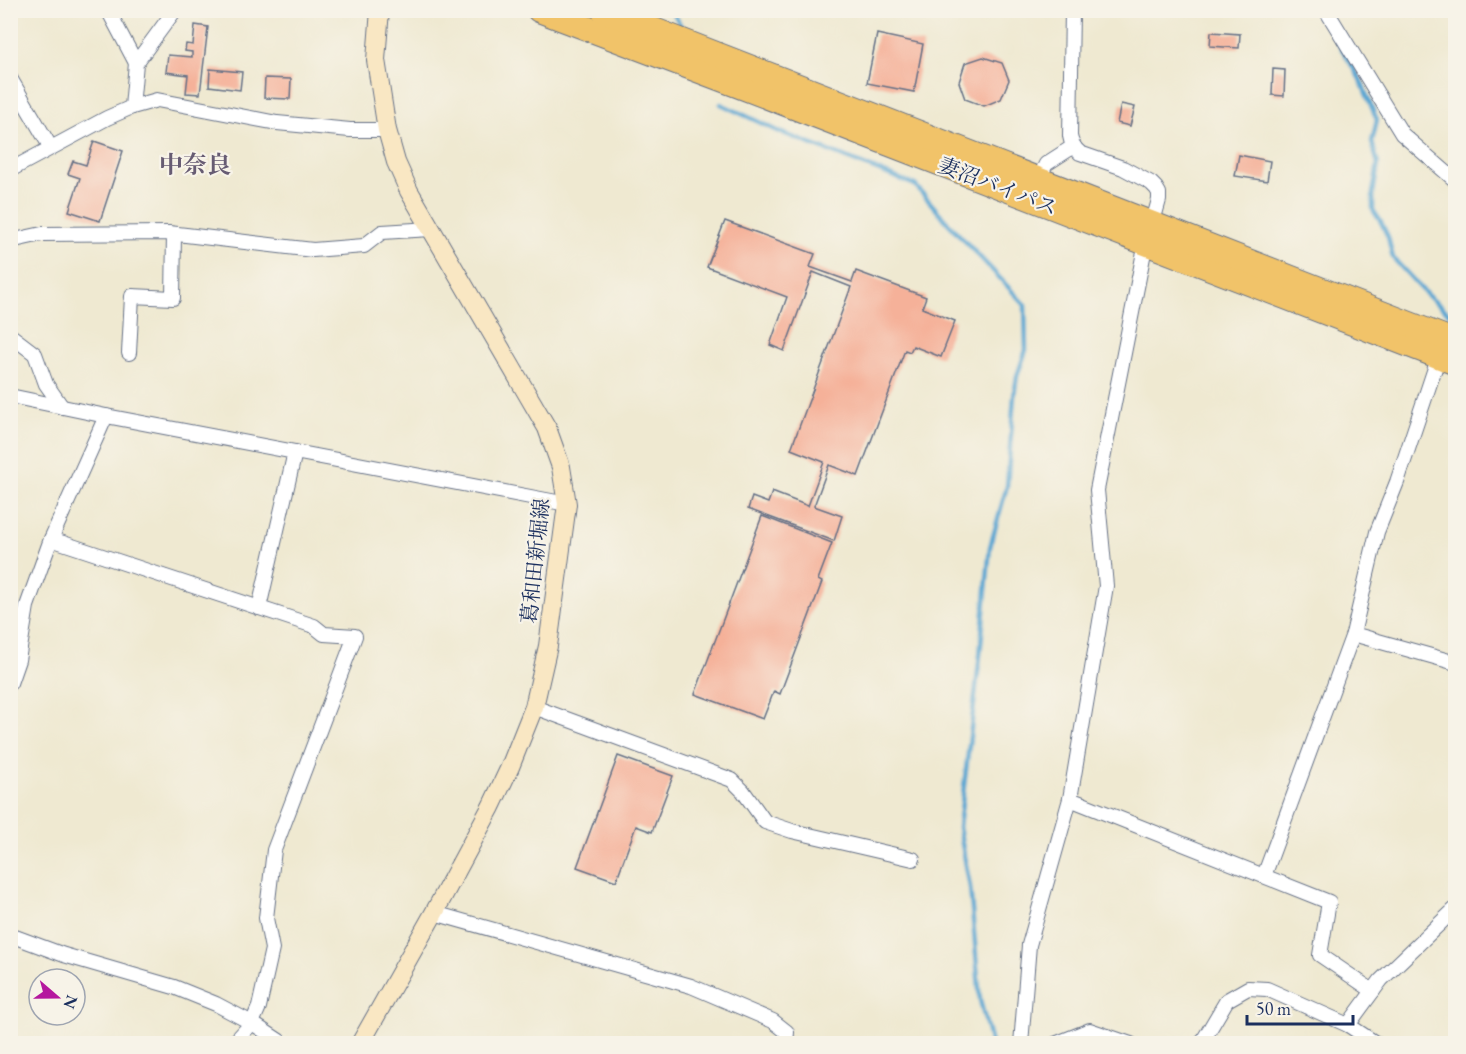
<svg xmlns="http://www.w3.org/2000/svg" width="1466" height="1054" font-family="'EB Garamond','Noto Serif JP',serif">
<rect width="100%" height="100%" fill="#f7f3e8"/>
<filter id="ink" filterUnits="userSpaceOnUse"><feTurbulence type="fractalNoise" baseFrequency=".0167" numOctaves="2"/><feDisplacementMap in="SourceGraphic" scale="12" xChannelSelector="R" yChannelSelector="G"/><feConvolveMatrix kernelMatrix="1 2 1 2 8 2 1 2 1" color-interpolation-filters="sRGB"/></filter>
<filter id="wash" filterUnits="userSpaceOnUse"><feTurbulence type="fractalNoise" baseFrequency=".008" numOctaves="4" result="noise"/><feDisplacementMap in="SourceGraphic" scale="24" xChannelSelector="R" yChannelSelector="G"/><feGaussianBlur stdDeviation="1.35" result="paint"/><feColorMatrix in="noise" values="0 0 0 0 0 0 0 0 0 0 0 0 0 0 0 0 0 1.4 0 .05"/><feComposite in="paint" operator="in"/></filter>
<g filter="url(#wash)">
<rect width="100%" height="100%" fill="#efe9d1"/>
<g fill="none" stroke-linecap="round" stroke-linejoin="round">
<!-- stream -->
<g stroke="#59a6d2" stroke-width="4.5">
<path d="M672,10l10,18"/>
<path d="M1339,44l21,35 17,41 -5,22 6,22 -5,29v17l8,12 7,15 5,21 35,38 23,19"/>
<path d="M721,104l59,28 135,53 33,38 77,82 1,45 -9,26 -3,20 -7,90 -17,61 -10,108 -21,172 11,60 10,113 11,44"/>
</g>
</g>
<g id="blocks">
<!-- building -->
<g fill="#f5b199">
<path d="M195,25l13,2 -8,67 -14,-1 2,-18 -22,-3 2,-17 24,2v-5l-7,-1 1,-7 7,1z"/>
<path d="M1211,32l29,2 -1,14 -29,-2z"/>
<path d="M877,34l46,10 -9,48 -47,-9z"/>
<path d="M983,57l19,6 7,17 -8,19 -17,7 -19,-7 -6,-17 6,-19z"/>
<path d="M210,69l32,3 -2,18 -31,-4z"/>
<path d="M1273,69l12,1 -1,26 -12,-1z"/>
<path d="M265,78l26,1 -1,20 -26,-1z"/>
<path d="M1121,104l14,3 -5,19 -13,-3z"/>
<path d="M94,141l29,10 -23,70 -31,-10 11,-33 -12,-4 5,-13 13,4z"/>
<path d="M1239,155l31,6 -3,20 -32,-5z"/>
<path d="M725,221l90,33 -5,13 42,15 4,-11 70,26 -4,11 33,13 -14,36 -28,-11 -3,6 -5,-2 -47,126 -29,-11 -15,41 28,10 -8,25 -86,-32 4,-12 16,6 4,-11 36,14 16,-44 -33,-13 60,-162 -38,-15 -29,79 -14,-6 17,-48 -80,-30z"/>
<path d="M762,516l70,27 -14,37 4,2 -42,112 -6,-3 -11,28 -68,-25z"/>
<path d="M618,756l55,20 -21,56 -16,-6 -20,55 -39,-14z"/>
</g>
</g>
</g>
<g filter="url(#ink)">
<use href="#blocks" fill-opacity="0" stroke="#657086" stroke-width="1.5"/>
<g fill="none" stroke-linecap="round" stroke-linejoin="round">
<defs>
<g id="street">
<path d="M108,10l28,53"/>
<path d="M1326,10l76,124 54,47"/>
<path d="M10,78l41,70"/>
<path d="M132,107l4,-44 39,-53"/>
<path d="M10,170l97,-52 25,-11 25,-7 120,23 73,7h37"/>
<path d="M1038,180l8,-16 28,-18"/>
<path d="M10,241l32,-7 127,-1 144,17 51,-4 18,-14 49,-3"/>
<path d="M10,335l25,19 11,30 16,23"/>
<path d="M129,353l3,-57 41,2 1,-64"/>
<path d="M10,396l96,20 461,88"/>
<path d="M51,539l263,87 10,8 31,2 -81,214 -8,68 6,31 -13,58 -7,16 -19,21"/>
<path d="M259,608l36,-156"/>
<path d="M1353,634l103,29"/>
<path d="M10,683l8,-23 9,-54 24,-67 55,-123"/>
<path d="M534,707l198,73 11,11 22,31 27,9 121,28"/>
<path d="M1070,799l259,103 -9,53 53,36"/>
<path d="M1264,876l89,-242 24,-102 20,-50 42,-126"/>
<path d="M434,913l257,73 82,35 14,11 -1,12"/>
<path d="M10,935l54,20 110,32 42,17 36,19 32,21"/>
<path d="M1348,1025l33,-45 75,-72"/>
<path d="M1021,1044l8,-99 41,-146 36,-213 -9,-96 46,-233 16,-57v-7l-3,-5 -5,-5 -28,-15 -43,-15c-6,-5 -9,-10 -10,-17l2,-126"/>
<path d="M1055,1044l35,-14 41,14"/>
<path d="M1201,1044l26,-44 21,-12 19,1 81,36 29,19"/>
</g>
<path id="secondary" d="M360,1044l74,-131 57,-106 19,-40 24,-60 14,-61 19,-142 -6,-37 -14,-39 -138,-237 -13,-29 -9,-32 -11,-70 4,-50"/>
<g id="highway">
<path d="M539,10l198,75 719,278"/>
<path d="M603,10l853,332"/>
</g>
</defs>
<!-- street casing -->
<use href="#street" stroke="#657086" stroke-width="16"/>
<!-- secondary casing -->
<use href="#secondary" stroke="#657086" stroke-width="20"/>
<!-- highway casing -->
<use href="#highway" stroke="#657086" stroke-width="26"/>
<!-- street -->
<use href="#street" stroke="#fff" stroke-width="14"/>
<!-- secondary -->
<use href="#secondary" stroke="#f9e7c3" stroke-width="18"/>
<!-- highway -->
<use href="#highway" stroke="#f1c369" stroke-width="24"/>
</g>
</g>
<g text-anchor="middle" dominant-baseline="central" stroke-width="4.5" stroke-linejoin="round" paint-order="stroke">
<!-- street labels -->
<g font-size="21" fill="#1b2f5e" stroke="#f7f3e8">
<text transform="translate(998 186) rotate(21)">妻沼バイパス</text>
<text transform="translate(535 561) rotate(-84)">葛和田新堀線</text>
</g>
<!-- quarter labels -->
<g font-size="24" font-weight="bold" fill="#675c73" stroke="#f7f3e8">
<text x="195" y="164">中奈良</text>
</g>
</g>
<!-- margin -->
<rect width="1466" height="1054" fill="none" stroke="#f7f3e8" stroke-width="36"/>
<!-- north arrow -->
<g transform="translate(57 997) rotate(110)"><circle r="28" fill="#f7f3e8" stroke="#9fa5b1" stroke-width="1.5"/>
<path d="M0-4.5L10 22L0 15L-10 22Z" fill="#b5179e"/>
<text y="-9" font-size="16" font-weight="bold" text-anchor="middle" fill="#1b2f5e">N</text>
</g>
<!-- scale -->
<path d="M1247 1015v9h106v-9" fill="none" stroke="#1b2f5e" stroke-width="3"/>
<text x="1256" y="1015" font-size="18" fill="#1b2f5e" stroke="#f7f3e8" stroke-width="4.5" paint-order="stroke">50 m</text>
</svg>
